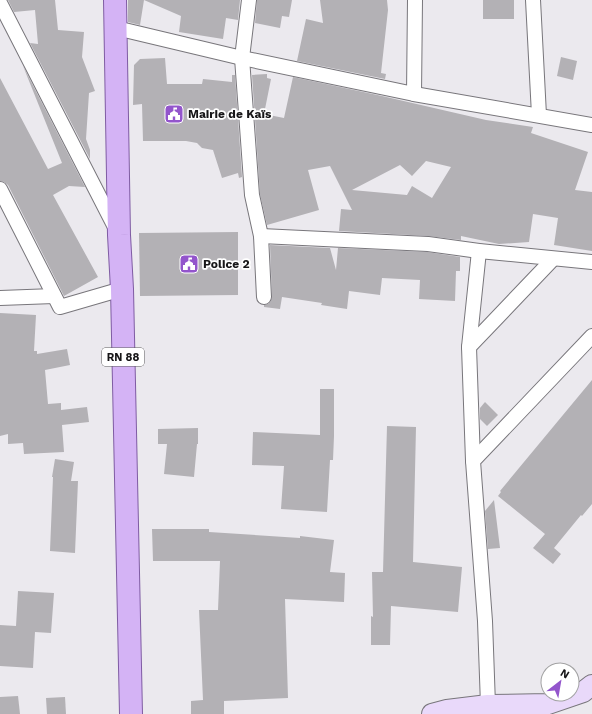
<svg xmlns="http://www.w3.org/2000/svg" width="592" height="714" font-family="'Work Sans',sans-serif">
<rect width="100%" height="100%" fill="#ebe9ee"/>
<!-- building -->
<g fill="#b3b1b5" fill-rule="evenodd">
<path d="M8,0h47l3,30 26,2 -2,25 13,34 -6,2 -3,46 4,11v9l-60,-116 8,1 -3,-34 -21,2z"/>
<path d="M128,0h112l-2,20 -12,-2 -3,21 -44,-7 2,-16 -37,-16 -4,25 -12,-3z"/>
<path d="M257,0h35l-3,17 -7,-1 -2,12 -25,-5z"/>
<path d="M320,0h67l1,10 -7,63 5,1 -1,5 -88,-18 9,-42 17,4z"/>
<rect x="483" y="0" width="31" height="19"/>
<path d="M561,57l16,4 -4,19 -16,-4z"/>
<path d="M165,58l2,26h35l1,-5 29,3v-7h3l7,102 -3,1 -1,-5 -16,5 -9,-28 -11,-2 -5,-5 -11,-2h-43l-1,-37 -9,1 1,-40 6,-6z"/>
<path d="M23,66l62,121 -16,-1 -16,9 45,82 -34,19 -56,-111 -4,-3 -4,-1v-103l48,91 14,-6z"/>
<path d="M267,74v4l4,1 -7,35 20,4 9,-41 89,19 104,24 47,7 -2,6 57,19 -13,38 17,2v59l-38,-6 4,-27 -25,-4 -4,28 -30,2 -38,-8v4l-33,-4 -89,-5 2,-22 11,1 -22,-44 -22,4 11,40 -52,15 -7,-31 -8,-119zM426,161l25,6 -19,31 -20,-12 -5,9 -55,-5 48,-25 12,11z"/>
<path d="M238,232v63l-98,1 -1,-63z"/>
<path d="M270,245l60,3 6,22 2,-22 89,4 33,5v14h-4l-1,30 -36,-2 1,-19 -38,-2 -2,17 -31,-4 -2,18 -26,-4 1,-2 -40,-6 -2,12 -16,-2v-2l4,-1 3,-3 1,-4z"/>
<path d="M0,313l36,2 -2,36h3v3l30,-5 3,16 -25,5 3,34 13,-1v7l26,-3 2,15 -27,3 2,27 -40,2 -1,-11 -15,1v-10l-8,2z"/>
<path d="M592,380v124l-10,12 -1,-1 -27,33 7,6 -8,10 -20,-16 12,-14 -47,-38 3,-4 -1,-1z"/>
<path d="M320,389h14v47l-1,24h-3l-3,52 -46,-3 3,-43 -32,-1 1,-33 67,3z"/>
<path d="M485,402l13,13 -11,11 -7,-7v-11z"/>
<path d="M387,426l29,1 -3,135 49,5 -4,45 -67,-6 -1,39h-19v-29l2,1 -1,-45h11z"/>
<path d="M198,428v16h-1l-3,33 -30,-3 3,-30h-9v-15z"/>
<path d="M55,459l19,3 -3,19h7l-3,72 -25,-2 3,-74h-1z"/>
<path d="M494,500l6,48 -12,1 -3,-38z"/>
<path d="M152,529h57v3l91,6v-2l34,4 -4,32 15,1 -1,29 -59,-3 3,99 -64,3v13h-33v-13l12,-1 -4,-90h19l2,-49h-67z"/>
<path d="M18,591l36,2 -3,40 -16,-1 -2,36 -33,-2v-41l16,1z"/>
<path d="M18,696l2,18h-20v-17z"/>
<path d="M65,697l1,17h-19l-1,-16z"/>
</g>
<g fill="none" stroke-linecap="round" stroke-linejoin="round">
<defs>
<g id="street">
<path d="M249,0l-7,58 10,137 9,41 3,61"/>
<path d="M533,0l6,115"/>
<path d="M0,3l116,226"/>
<path d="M116,28l126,30 172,36 178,31"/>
<path d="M414,94l1,-94"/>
<path d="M0,189l60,118 62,-18"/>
<path d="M261,236l167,8 51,7 113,11"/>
<path d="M0,298l54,-2"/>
<path d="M469,347l84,-88"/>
<path d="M473,461l-4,-114 10,-96"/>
<path d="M488,705l-3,-84 -12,-160 119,-125"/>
</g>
<path id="secondary" d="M432,714l15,-4 41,-5 60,-1 35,-12 9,-7"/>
<path id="primary" d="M115,0l4,235 3,54 9,425"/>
</defs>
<!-- street casing -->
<use href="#street" stroke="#78767b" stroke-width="16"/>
<!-- secondary casing -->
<use href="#secondary" stroke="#78767b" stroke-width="22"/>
<!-- primary casing -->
<use href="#primary" stroke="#7f5ca3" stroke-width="24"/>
<!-- street -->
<use href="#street" stroke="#fff" stroke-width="14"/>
<!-- secondary -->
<use href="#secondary" stroke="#e9d9fa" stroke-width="20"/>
<!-- primary -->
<use href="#primary" stroke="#d4b3f5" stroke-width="22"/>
</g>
<!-- icons -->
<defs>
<symbol id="civic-square" viewBox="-11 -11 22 22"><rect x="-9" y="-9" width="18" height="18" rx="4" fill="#9355cc" stroke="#fff"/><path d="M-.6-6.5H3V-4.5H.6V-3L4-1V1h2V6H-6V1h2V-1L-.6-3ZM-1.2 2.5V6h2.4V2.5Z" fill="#fff"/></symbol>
</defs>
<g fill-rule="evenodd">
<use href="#civic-square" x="163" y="103" width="22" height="22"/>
<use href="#civic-square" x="178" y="253" width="22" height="22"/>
</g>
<g text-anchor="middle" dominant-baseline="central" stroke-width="3.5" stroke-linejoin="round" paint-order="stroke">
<!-- shield labels -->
<rect fill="#fff" stroke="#5d5c5d" stroke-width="1" x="102" y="348" width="42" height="18" rx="3"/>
<g font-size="11" font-weight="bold" fill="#171618">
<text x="123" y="357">RN 88</text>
</g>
<!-- poi labels -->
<g font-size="12" font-weight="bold" fill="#171618" stroke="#fff" text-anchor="start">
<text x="188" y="114">Mairie de Kaïs</text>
<text x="203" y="264">Police 2</text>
</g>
</g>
<!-- north arrow -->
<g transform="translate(560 682) rotate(31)"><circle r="19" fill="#ffffff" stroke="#a2a2a3"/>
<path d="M0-3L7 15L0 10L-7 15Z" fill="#9355cc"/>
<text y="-6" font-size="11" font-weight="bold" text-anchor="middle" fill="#171618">N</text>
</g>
</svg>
